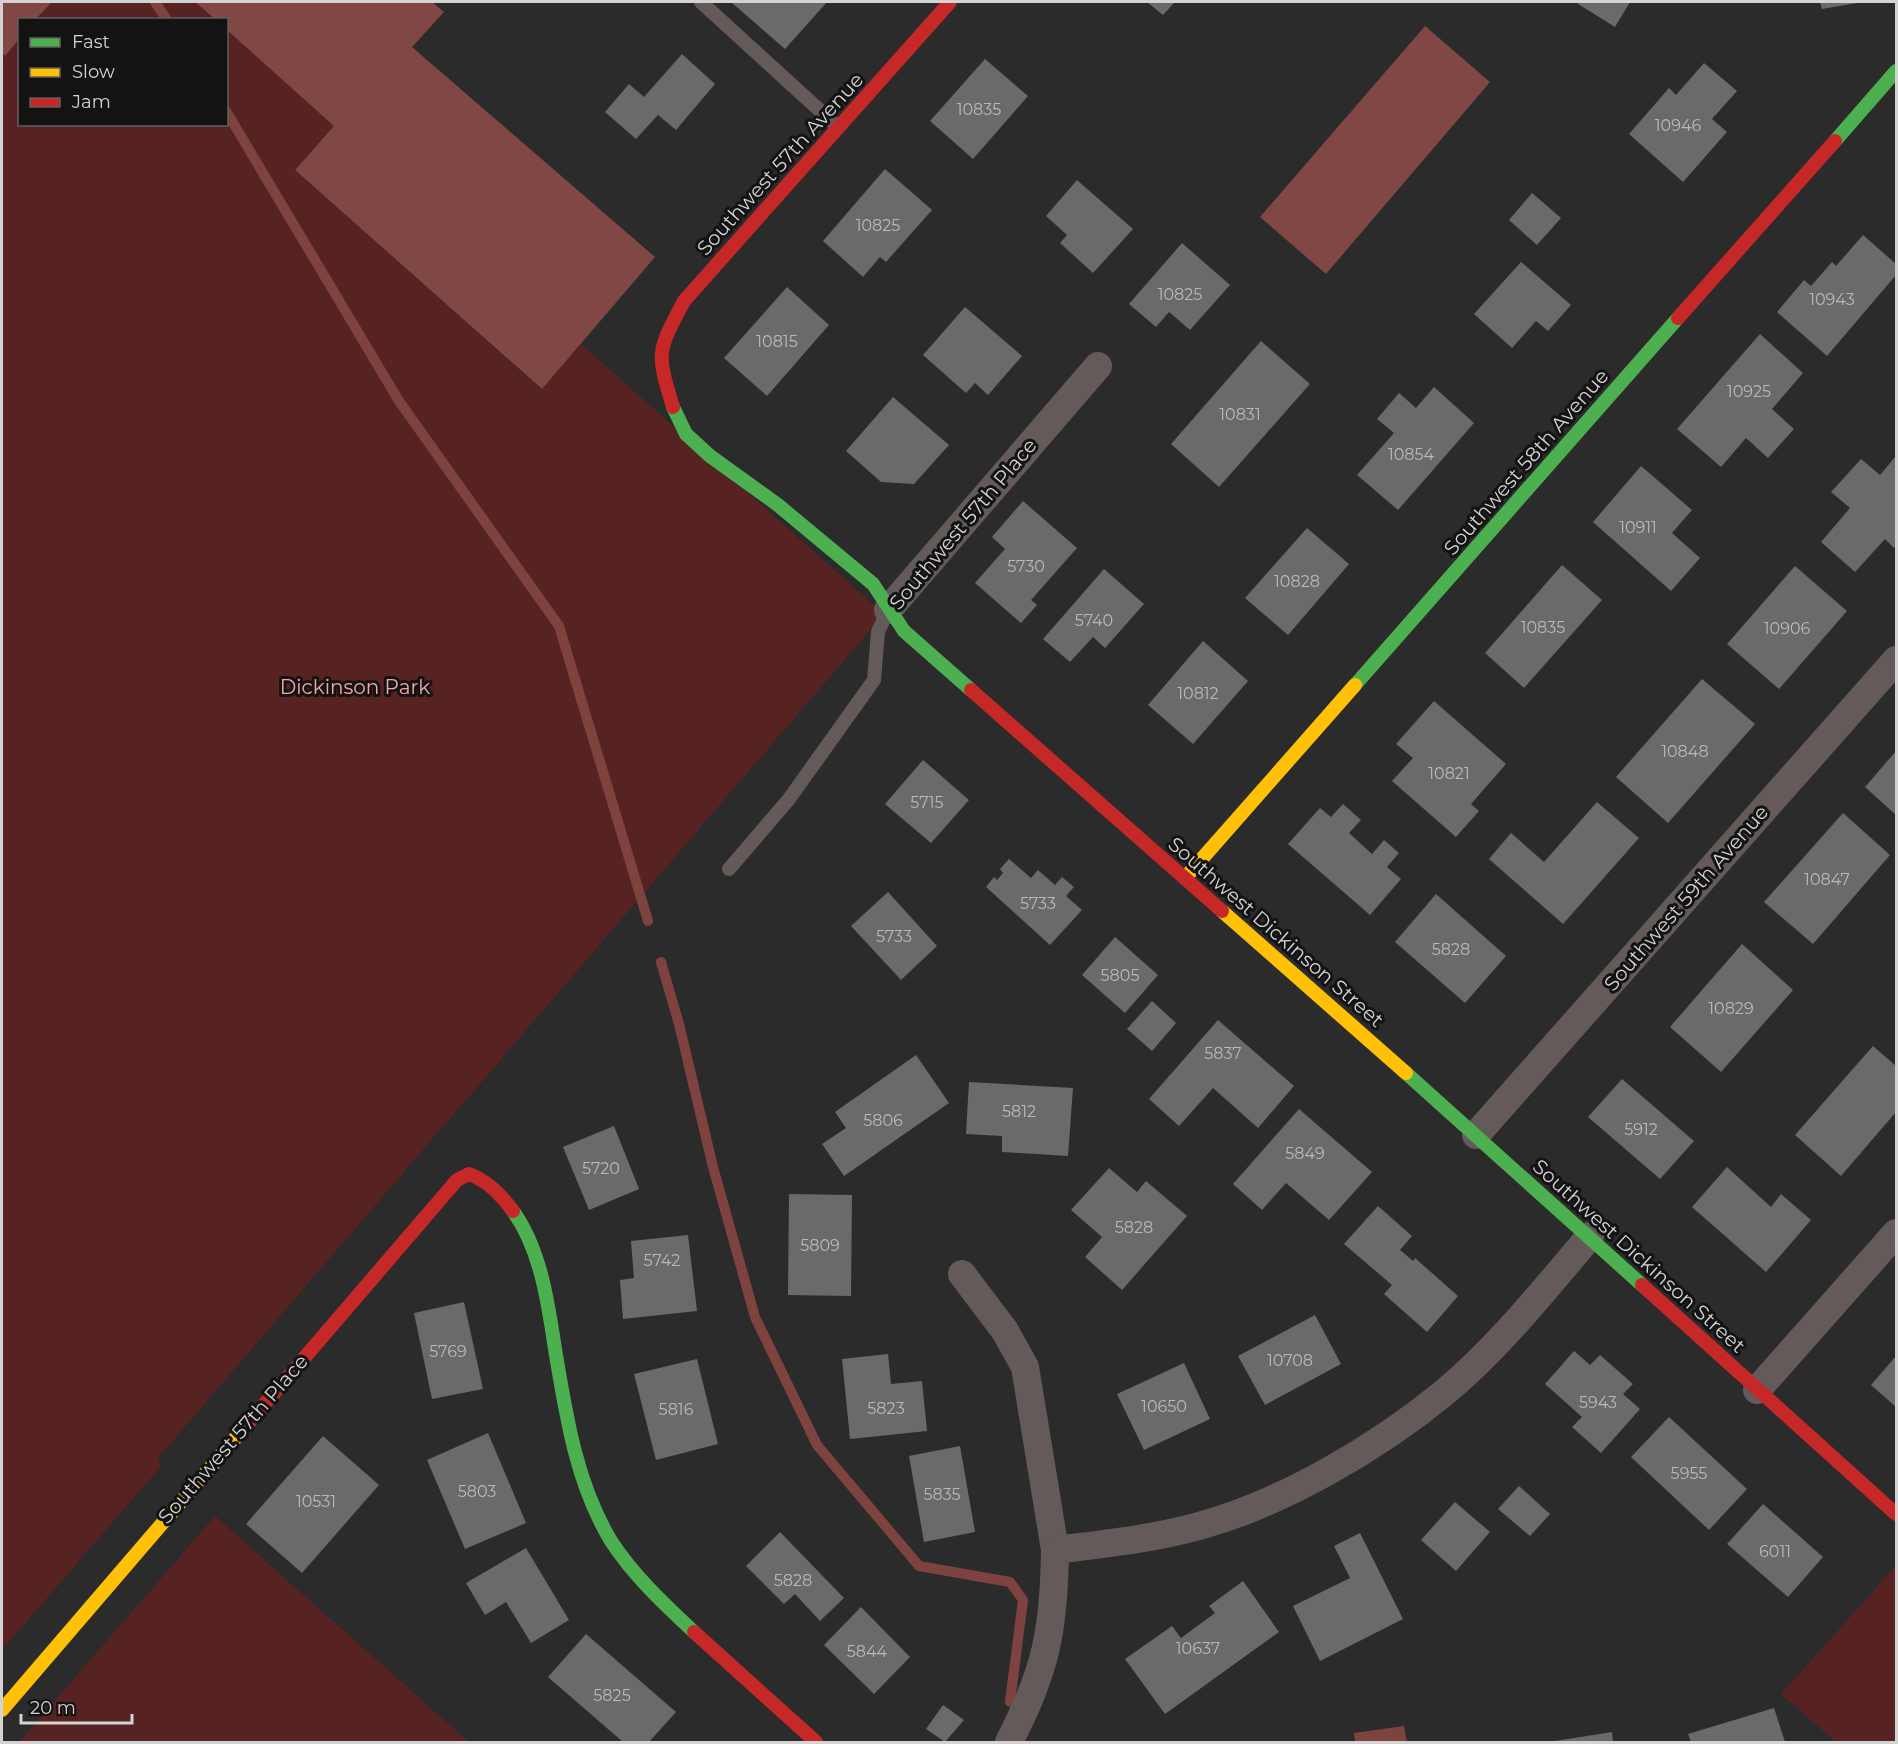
<svg xmlns="http://www.w3.org/2000/svg" width="1898" height="1744" font-family="Montserrat,sans-serif">
<rect width="100%" height="100%" fill="#2c2b2b"/>
<!-- green -->
<g fill="#562322">
<path d="M52,2h143l20,17 -179,1z"/>
<path d="M227,30l108,96 -40,44 246,219 40,-45 303,270 -727,845 5,6 -160,185v-1591l17,-20 1,85h206z"/>
<path d="M215,1516l254,226h-450z"/>
<path d="M1894,1568l2,3v171h-60l-55,-48z"/>
</g>
<!-- forest -->
<g fill="#804744">
<path d="M2,2h50l-16,17 -16,1 -1,19 -14,17 -3,-3z"/>
<path d="M195,2h237l12,10 -32,35 243,210 -113,132 -247,-219 39,-44 -107,-96 -1,-10 -11,-1z"/>
<path d="M1425,26l65,56 -164,192 -66,-57z"/>
</g>
<!-- water -->
<path fill="#7e433f" d="M1404,1726l3,16h-52l-1,-9z"/>
<g fill="none" stroke-linecap="round" stroke-linejoin="round">
<!-- stream -->
<g stroke="#7e433f" stroke-width="10">
<path d="M155,2l12,18"/>
<path d="M226,111l173,290 160,225 89,295"/>
<path d="M661,962l18,62 34,143 42,150 62,128 102,121 91,16 13,18 -13,102"/>
</g>
</g>
<!-- building -->
<g fill="#6a6a6a">
<path d="M731,2h96l-42,47z"/>
<path d="M1147,2h28l-12,13z"/>
<path d="M1579,2h51l-15,25 -37,-23z"/>
<path d="M1820,2h37v1l-35,6z"/>
<path d="M682,54l33,30 -39,46 -18,-15 -22,24 -31,-27 24,-28 15,13z"/>
<path d="M985,59l43,37 -55,63 -43,-38z"/>
<path d="M1704,63l33,28 -25,28 15,13 -44,50 -54,-48 40,-46 7,7z"/>
<path d="M885,169l47,41 -46,52 -6,-5 -17,20 -40,-36z"/>
<path d="M1077,180l56,49 -40,44 -33,-30 7,-8 -21,-19z"/>
<path d="M1532,193l29,25 -24,27 -28,-25z"/>
<path d="M1863,235l33,29v11l-69,81 -50,-44 27,-32 7,6 21,-24 4,4z"/>
<path d="M1182,243l48,42 -40,45 -21,-18 -13,15 -27,-23z"/>
<path d="M1521,262l50,43 -23,26 -12,-10 -24,27 -38,-34z"/>
<path d="M787,287l42,38 -62,71 -43,-38z"/>
<path d="M965,307l57,49 -34,39 -13,-12 -9,10 -43,-38z"/>
<path d="M1760,334l43,39 -31,36 22,20 -26,29 -22,-20 -25,29 -44,-38z"/>
<path d="M1261,341l49,43 -91,103 -48,-43z"/>
<path d="M1434,387l40,36 -76,87 -41,-35 37,-42 -17,-14 22,-26 17,15z"/>
<path d="M893,397l56,48 -35,39 -33,-2 -35,-31z"/>
<path d="M1895,457l1,88 -2,3 -9,-9 -30,33 -34,-30 29,-34 -19,-16 30,-33 19,16z"/>
<path d="M1641,466l51,44 -20,23 28,25 -29,33 -78,-69z"/>
<path d="M1023,501l54,47 -46,52 6,5 -16,18 -46,-40 30,-34 -13,-12z"/>
<path d="M1307,528l42,36 -61,71 -43,-37z"/>
<path d="M1562,565l40,35 -78,88 -39,-35z"/>
<path d="M1795,566l52,45 -68,78 -52,-45z"/>
<path d="M1104,569l40,35 -39,44 -12,-11 -23,25 -27,-23z"/>
<path d="M1203,641l45,40 -55,63 -45,-39z"/>
<path d="M1702,679l53,45 -87,99 -52,-46z"/>
<path d="M1434,701l72,63 -35,40 8,7 -23,26 -64,-56 21,-23 -17,-14z"/>
<path d="M1896,751v64l-31,-28z"/>
<path d="M923,760l46,40 -38,43 -46,-39z"/>
<path d="M1597,802l42,36 -76,86 -74,-65 22,-26 33,29z"/>
<path d="M1343,804l18,16 -12,13 23,21 12,-14 15,13 -12,14 14,12 -31,36 -82,-71 32,-36 11,9z"/>
<path d="M1843,813l47,42 -77,89 -49,-42z"/>
<path d="M1009,859l22,19 7,-8 17,15 7,-8 12,10 -8,9 16,14 -32,35 -64,-58 8,-10 3,3 6,-7 -3,-4z"/>
<path d="M888,892l49,54 -36,34 -50,-54z"/>
<path d="M1436,894l70,62 -41,47 -70,-61z"/>
<path d="M1115,937l43,38 -33,38 -43,-38z"/>
<path d="M1742,944l51,46 -72,82 -51,-45z"/>
<path d="M1152,1001l24,22 -24,28 -25,-22z"/>
<path d="M1218,1020l76,66 -36,42 -45,-40 -34,38 -30,-27z"/>
<path d="M1873,1046l23,20v46l-55,64 -46,-41z"/>
<path d="M916,1055l33,48 -105,73 -22,-32 24,-16 -11,-16z"/>
<path d="M1622,1079l72,62 -34,38 -72,-62z"/>
<path d="M969,1082l104,6 -5,68 -66,-4v-16l-36,-2z"/>
<path d="M1299,1109l73,63 -43,48 -43,-37 -24,27 -29,-26z"/>
<path d="M614,1126l25,63 -50,21 -26,-63z"/>
<path d="M1727,1167l44,40 10,-13 30,26 -45,52 -74,-65z"/>
<path d="M1109,1168l28,24 9,-11 41,35 -65,74 -37,-33 17,-20 -31,-27z"/>
<path d="M789,1194l63,1 -1,101 -63,-1z"/>
<path d="M1378,1206l34,30 -12,14 13,11 2,-3 43,38 -31,36 -43,-38 8,-9 -48,-41z"/>
<path d="M688,1235l9,76 -74,8 -3,-39 14,-2 -3,-37z"/>
<path d="M464,1302l19,87 -51,10 -18,-86z"/>
<path d="M1315,1315l26,49 -76,41 -27,-49z"/>
<path d="M1574,1351l16,14 10,-10 33,29 -10,10 17,15 -39,44 -29,-26 10,-10 -37,-33z"/>
<path d="M888,1354l3,30 31,-3 5,50 -77,8 -8,-80z"/>
<path d="M1896,1356v51l-25,-22z"/>
<path d="M697,1359l21,85 -62,16 -22,-86z"/>
<path d="M1184,1363l26,56 -66,31 -27,-56z"/>
<path d="M1669,1417l78,72 -38,41 -78,-73z"/>
<path d="M488,1433l38,90 -61,26 -38,-89z"/>
<path d="M323,1436l56,49 -77,88 -56,-49z"/>
<path d="M960,1446l15,86 -51,10 -15,-86z"/>
<path d="M1519,1486l31,28 -20,22 -32,-27z"/>
<path d="M1455,1502l35,30 -34,39 -35,-31z"/>
<path d="M1763,1504l60,53 -35,40 -61,-53z"/>
<path d="M780,1532l64,66 -24,23 -25,-27 -11,10 -38,-38z"/>
<path d="M1360,1533l43,86 -83,42 -27,-55 57,-28 -16,-32z"/>
<path d="M526,1548l43,72 -38,23 -25,-41 -21,13 -19,-32z"/>
<path d="M1243,1581l36,51 -114,82 -40,-55 47,-33 9,12 34,-25 -6,-7z"/>
<path d="M861,1607l49,50 -36,37 -50,-49z"/>
<path d="M586,1634l90,78 -27,30h-26l-75,-65z"/>
<path d="M943,1705l21,15 -19,22 -19,-13z"/>
<path d="M1774,1708l11,34h-94l-3,-8z"/>
<path d="M1612,1732l1,10h-58v-1z"/>
</g>
<g fill="none" stroke-linecap="round" stroke-linejoin="round">
<!-- lane -->
<g stroke="#635a59" stroke-width="14">
<path d="M701,2l137,125"/>
<path d="M729,869l60,-70 85,-119 4,-48 10,-22"/>
</g>
<!-- street -->
<g stroke="#635a59" stroke-width="28">
<path d="M888,610l210,-244"/>
<path d="M1476,1135l420,-475"/>
<path d="M962,1274l43,57 20,36 30,183"/>
<path d="M1757,1390l139,-157"/>
<path d="M1009,1742c37,-71 45,-112 46,-192 49,-6 97,-11 144,-24 84,-23 178,-78 246,-134 54,-45 99,-102 145,-156"/>
</g>
<!-- fast -->
<g stroke="#4caf50" stroke-width="14">
<path d="M1835,141l61,-70"/>
<path d="M673,407l13,27 24,22 68,49 95,79 31,47 67,59"/>
<path d="M1355,685l323,-367"/>
<path d="M1406,1073l236,212"/>
<path d="M513,1211c28,39 35,92 42,138 11,66 21,134 56,192 22,34 53,63 83,91"/>
</g>
<!-- slow -->
<g stroke="#ffc107" stroke-width="14">
<path d="M1185,878l170,-193"/>
<path d="M1222,911l184,162"/>
<path d="M2,1710l243,-283"/>
</g>
<!-- jam -->
<g stroke="#c62828" stroke-width="14">
<path d="M1678,318l157,-177"/>
<path d="M673,407c-17,-56 -16,-54 11,-106l266,-299"/>
<path d="M971,690l251,221"/>
<path d="M1642,1285l254,229"/>
<path d="M245,1427l212,-247 12,-6c19,7 32,21 44,37"/>
<path d="M694,1632l122,110"/>
</g>
</g>
<g text-anchor="middle" dominant-baseline="central" stroke-width="6" stroke-linejoin="round" paint-order="stroke">
<!-- number labels -->
<g font-size="16" fill="#bab8b8">
<text x="979" y="109">10835</text>
<text x="1678" y="125">10946</text>
<text x="878" y="225">10825</text>
<text x="1180" y="294">10825</text>
<text x="1832" y="299">10943</text>
<text x="777" y="341">10815</text>
<text x="1749" y="391">10925</text>
<text x="1240" y="414">10831</text>
<text x="1411" y="454">10854</text>
<text x="1638" y="527">10911</text>
<text x="1026" y="566">5730</text>
<text x="1297" y="581">10828</text>
<text x="1094" y="620">5740</text>
<text x="1543" y="627">10835</text>
<text x="1787" y="628">10906</text>
<text x="1198" y="693">10812</text>
<text x="1685" y="751">10848</text>
<text x="1449" y="773">10821</text>
<text x="927" y="802">5715</text>
<text x="1827" y="879">10847</text>
<text x="1038" y="903">5733</text>
<text x="894" y="936">5733</text>
<text x="1451" y="949">5828</text>
<text x="1120" y="975">5805</text>
<text x="1731" y="1008">10829</text>
<text x="1223" y="1053">5837</text>
<text x="1019" y="1111">5812</text>
<text x="883" y="1120">5806</text>
<text x="1641" y="1129">5912</text>
<text x="1305" y="1153">5849</text>
<text x="601" y="1168">5720</text>
<text x="1134" y="1227">5828</text>
<text x="820" y="1245">5809</text>
<text x="662" y="1260">5742</text>
<text x="448" y="1351">5769</text>
<text x="1290" y="1360">10708</text>
<text x="1598" y="1402">5943</text>
<text x="1164" y="1406">10650</text>
<text x="886" y="1408">5823</text>
<text x="676" y="1409">5816</text>
<text x="1689" y="1473">5955</text>
<text x="477" y="1491">5803</text>
<text x="942" y="1494">5835</text>
<text x="316" y="1501">10531</text>
<text x="1775" y="1551">6011</text>
<text x="793" y="1580">5828</text>
<text x="1198" y="1648">10637</text>
<text x="867" y="1651">5844</text>
<text x="612" y="1695">5825</text>
</g>
<!-- street labels -->
<g font-size="20" fill="#d4d2d2" stroke="#141313">
<text transform="translate(780 164) rotate(-48)">Southwest 57th Avenue</text>
<text transform="translate(1526 462) rotate(-49)">Southwest 58th Avenue</text>
<text transform="translate(963 524) rotate(-50)">Southwest 57th Place</text>
<text transform="translate(1686 898) rotate(-49)">Southwest 59th Avenue</text>
<text transform="translate(1276 932) rotate(41)">Southwest Dickinson Street</text>
<text transform="translate(1639 1256) rotate(42)">Southwest Dickinson Street</text>
<text transform="translate(233 1439) rotate(-49)">Southwest 57th Place</text>
</g>
<!-- park labels -->
<g font-size="20" fill="#f7a7a1" stroke="#141313">
<text x="355" y="687">Dickinson Park</text>
</g>
</g>
<!-- border -->
<rect width="1898" height="1744" fill="none" stroke="#d4d2d2" stroke-width="6"/>
<!-- legend -->
<rect x="18" y="18" width="210" height="108" fill="#141313" stroke="#615f5f" stroke-width="1.5"/>
<rect x="30" y="38" width="30" height="9" fill="#4caf50" stroke="#615f5f" stroke-width="1.5"/>
<text x="72" y="48" font-size="18" fill="#d4d2d2">Fast</text>
<rect x="30" y="68" width="30" height="9" fill="#ffc107" stroke="#615f5f" stroke-width="1.5"/>
<text x="72" y="78" font-size="18" fill="#d4d2d2">Slow</text>
<rect x="30" y="98" width="30" height="9" fill="#c62828" stroke="#615f5f" stroke-width="1.5"/>
<text x="72" y="108" font-size="18" fill="#d4d2d2">Jam</text>
<!-- scale -->
<path d="M21 1714v9h111v-9" fill="none" stroke="#d4d2d2" stroke-width="3"/>
<text x="30" y="1714" font-size="18" fill="#d4d2d2" stroke="#141313" stroke-width="4.5" paint-order="stroke">20 m</text>
</svg>
